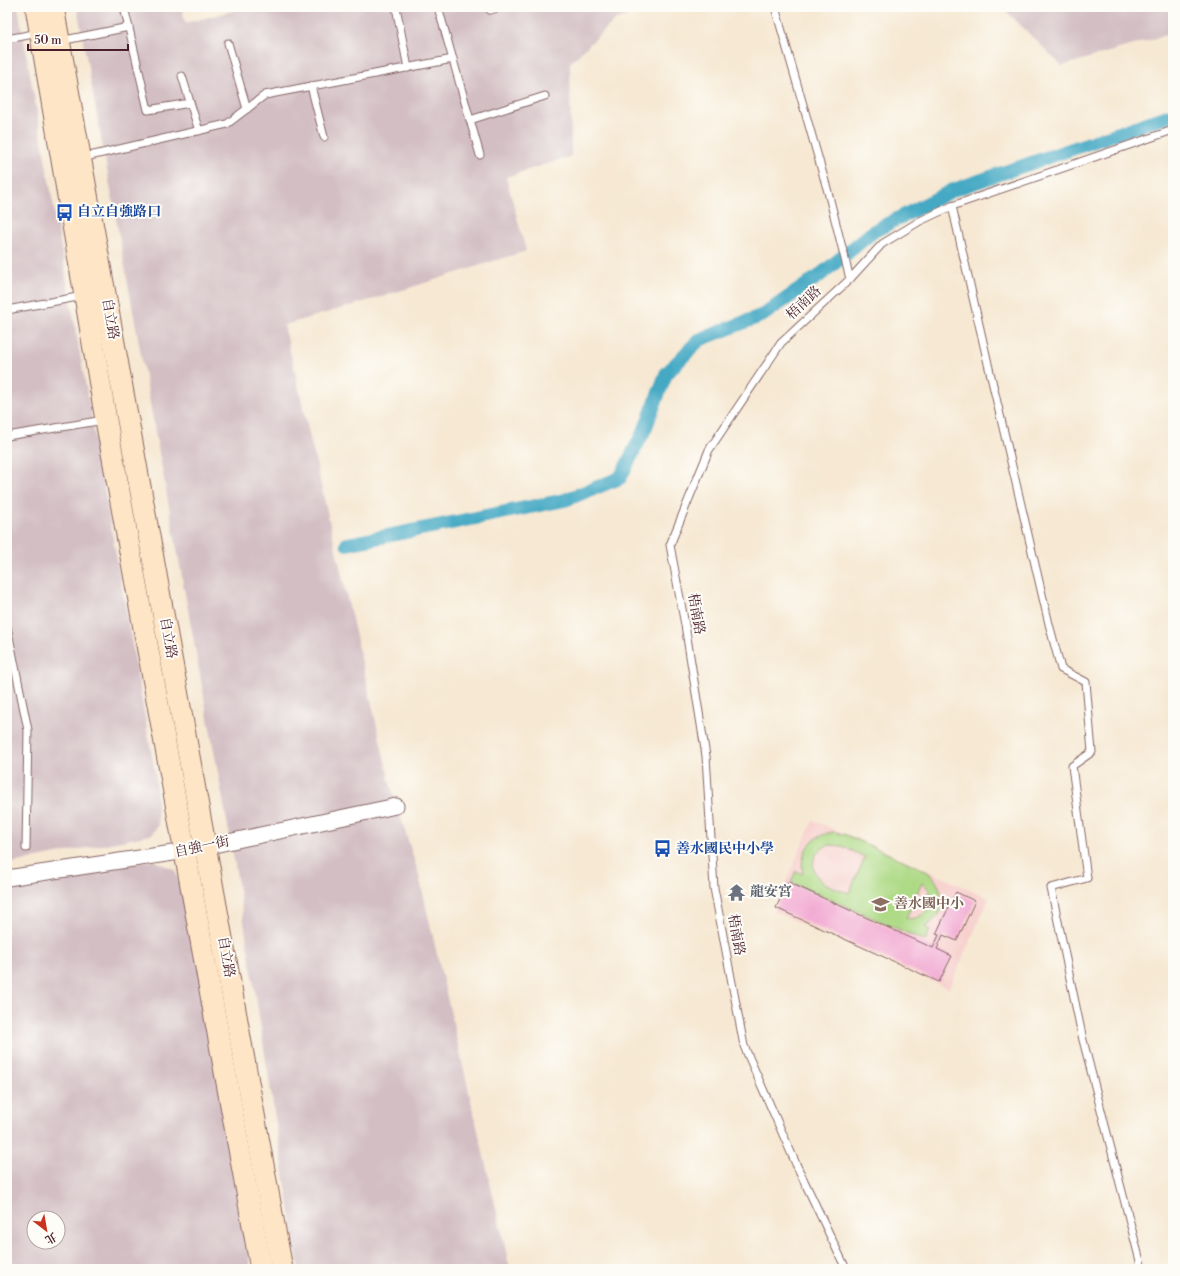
<svg xmlns="http://www.w3.org/2000/svg" width="1180" height="1276" font-family="'Libre Bodoni','Noto Serif TC',serif">
<rect width="100%" height="100%" fill="#fdfcf7"/>
<filter id="ink" filterUnits="userSpaceOnUse"><feTurbulence type="fractalNoise" baseFrequency=".025" numOctaves="2"/><feDisplacementMap in="SourceGraphic" scale="8" xChannelSelector="R" yChannelSelector="G"/><feConvolveMatrix kernelMatrix="1 2 1 2 8 2 1 2 1" color-interpolation-filters="sRGB"/></filter>
<filter id="wash" filterUnits="userSpaceOnUse"><feTurbulence type="fractalNoise" baseFrequency=".012" numOctaves="4" result="noise"/><feDisplacementMap in="SourceGraphic" scale="16" xChannelSelector="R" yChannelSelector="G"/><feGaussianBlur stdDeviation="0.9" result="paint"/><feColorMatrix in="noise" values="0 0 0 0 0 0 0 0 0 0 0 0 0 0 0 0 0 1.4 0 .05"/><feComposite in="paint" operator="in"/></filter>
<g filter="url(#wash)">
<rect width="100%" height="100%" fill="#f6e8d2"/>
<!-- built -->
<path fill="#f7d0cd" d="M813,820l176,78 -40,91 -176,-78z"/>
<!-- industrial -->
<g fill="#d2bec3" fill-rule="evenodd">
<path d="M7,7h11l138,772 2,47 -7,9 -144,29z"/>
<path d="M77,7h105l3,16 64,-16h398l-33,14 -44,42 1,93 -65,21 20,74 -152,48 -90,26 106,458 28,89 92,397h-211l-64,-404z"/>
<path d="M1002,7h171v26l-111,33z"/>
<path d="M153,860l22,10 16,49 60,350h-244v-383zM34,1218h24v24h-24z"/>
</g>
<!-- green -->
<path fill="#aeda86" stroke="#7c7c58" fill-rule="evenodd" d="M834,832l12,3 79,35c21,15 24,43 0,57l5,3 -5,11 -134,-59 5,-11 7,3c-4,-22 8,-39 31,-42zM829,845l13,1 23,11 -16,36c-15,-5 -40,-12 -35,-33 2,-8 7,-12 15,-15zM922,883c19,12 4,40 -16,35z"/>
<g fill="none" stroke-linecap="round" stroke-linejoin="round">
<!-- canal -->
<path stroke="#44a9c4" stroke-width="14" d="M347,544l218,-44 55,-22 25,-49 21,-55 33,-34 64,-25 56,-39 55,-45 79,-41 220,-76"/>
</g>
<g id="blocks">
<!-- building -->
<path fill="#f2aad3" d="M788,882l145,66 6,-13 -3,-1 20,-42 19,9 -18,40 -14,-6 -6,14 15,7 -13,26 -163,-74z"/>
</g>
</g>
<g filter="url(#ink)">
<use href="#blocks" fill-opacity="0" stroke="#866565" stroke-width="1"/>
<g fill="none" stroke-linecap="round" stroke-linejoin="round">
<defs>
<g id="lane">
<path d="M124,7l24,103 42,-7"/>
<path d="M396,7l12,61"/>
<path d="M438,7l42,148"/>
<path d="M775,7l53,185 22,87"/>
<path d="M490,10l11,-3"/>
<path d="M7,39l32,-6"/>
<path d="M60,41l69,-14"/>
<path d="M228,43l19,66"/>
<path d="M182,76l17,55"/>
<path d="M311,86l13,51"/>
<path d="M470,120l75,-24"/>
<path d="M81,158l146,-34 38,-29 188,-36"/>
<path d="M952,206l37,162 60,256 12,45 25,13 6,70 -20,14 15,112 -36,10 32,152 59,229"/>
<path d="M7,310l76,-14"/>
<path d="M7,436l97,-16"/>
<path d="M7,627l21,103 -2,118"/>
<path d="M846,1269l-50,-105 -52,-118 -30,-158 -8,-132 -21,-131 -15,-80 39,-95 72,-107 69,-64 32,-35 38,-23 32,-15 221,-76"/>
</g>
<path id="street" d="M7,878l179,-27 210,-45"/>
<g id="secondary">
<path d="M36,7l70,413 155,849"/>
<path d="M53,7l229,1262"/>
</g>
</defs>
<!-- lane casing -->
<use href="#lane" stroke="#866565" stroke-width="9"/>
<!-- street casing -->
<use href="#street" stroke="#866565" stroke-width="17"/>
<!-- secondary casing -->
<use href="#secondary" stroke="#866565" stroke-width="23"/>
<!-- lane -->
<use href="#lane" stroke="#fff" stroke-width="7"/>
<!-- street -->
<use href="#street" stroke="#fff" stroke-width="15"/>
<!-- secondary -->
<use href="#secondary" stroke="#fde5c5" stroke-width="21"/>
</g>
</g>
<!-- icons -->
<defs>
<symbol id="bus-bare" viewBox="-9 -9 18 18"><path d="M-5-6H5V4H4V6H2V4H-2V6H-4V4H-5ZM-3.5-4V0h7V-4ZM-3.5 1.2v1.5H-2V1.2ZM2 1.2v1.5H3.5V1.2Z" fill="#1a4fb4" stroke="#fdfcf7" stroke-width="2.5" paint-order="stroke"/></symbol>
<symbol id="temple-bare" viewBox="-9 -9 18 18"><path d="M0-6L5-2H3V0L6.5 2.5H4V6H1.5V3h-3V6H-4V2.5H-6.5L-3 0V-2H-5Z" fill="#6b7280" stroke="#fdfcf7" stroke-width="2.5" paint-order="stroke"/></symbol>
<symbol id="school-bare" viewBox="-9 -9 18 18"><path d="M0-5L7-2L0 1L-7-2ZM-4 1L0 2.5L4 1V4Q0 6-4 4Z" fill="#8d6e63" stroke="#fdfcf7" stroke-width="2.5" paint-order="stroke"/></symbol>
</defs>
<g fill-rule="evenodd">
<use href="#bus-bare" x="52" y="200" width="25" height="25"/>
<use href="#bus-bare" x="650" y="836" width="25" height="25"/>
<use href="#temple-bare" x="724" y="880" width="25" height="25"/>
<use href="#school-bare" x="868" y="892" width="25" height="25"/>
</g>
<g text-anchor="middle" dominant-baseline="central" stroke-width="4" stroke-linejoin="round" paint-order="stroke">
<!-- transit labels -->
<g font-size="14" font-weight="bold" fill="#164399" stroke="#fdfcf7" text-anchor="start">
<text x="77" y="212">自立自強路口</text>
<text x="676" y="849">善水國民中小學</text>
</g>
<!-- street labels -->
<g font-size="14" fill="#4a1f2b" stroke="#fdfcf7">
<text transform="translate(804 303) rotate(-43)">梧南路</text>
<text transform="translate(110 319) rotate(80)">自立路</text>
<text transform="translate(696 614) rotate(80)">梧南路</text>
<text transform="translate(168 638) rotate(80)">自立路</text>
<text transform="translate(202 847) rotate(-12)">自強一街</text>
<text transform="translate(736 935) rotate(80)">梧南路</text>
<text transform="translate(226 957) rotate(80)">自立路</text>
</g>
<!-- worship labels -->
<g font-size="14" font-weight="bold" fill="#5b616d" stroke="#fdfcf7" text-anchor="start">
<text x="750" y="892">龍安宮</text>
</g>
<!-- education labels -->
<g font-size="14" font-weight="bold" fill="#785e54" stroke="#fdfcf7" text-anchor="start">
<text x="894" y="904">善水國中小</text>
</g>
</g>
<!-- margin -->
<rect width="1180" height="1276" fill="none" stroke="#fdfcf7" stroke-width="24"/>
<!-- north arrow -->
<g transform="translate(46 1230) rotate(149)"><circle r="19" fill="#fdfcf7" stroke="#b5a4a5"/>
<path d="M0-3L7 15L0 10L-7 15Z" fill="#c8321e"/>
<text y="-6" font-size="11" font-weight="bold" text-anchor="middle" fill="#4a1f2b">北</text>
</g>
<!-- scale -->
<path d="M28 44v6h100v-6" fill="none" stroke="#4a1f2b" stroke-width="2"/>
<text x="34" y="44" font-size="12" fill="#4a1f2b" stroke="#fdfcf7" stroke-width="3" paint-order="stroke">50 m</text>
</svg>
